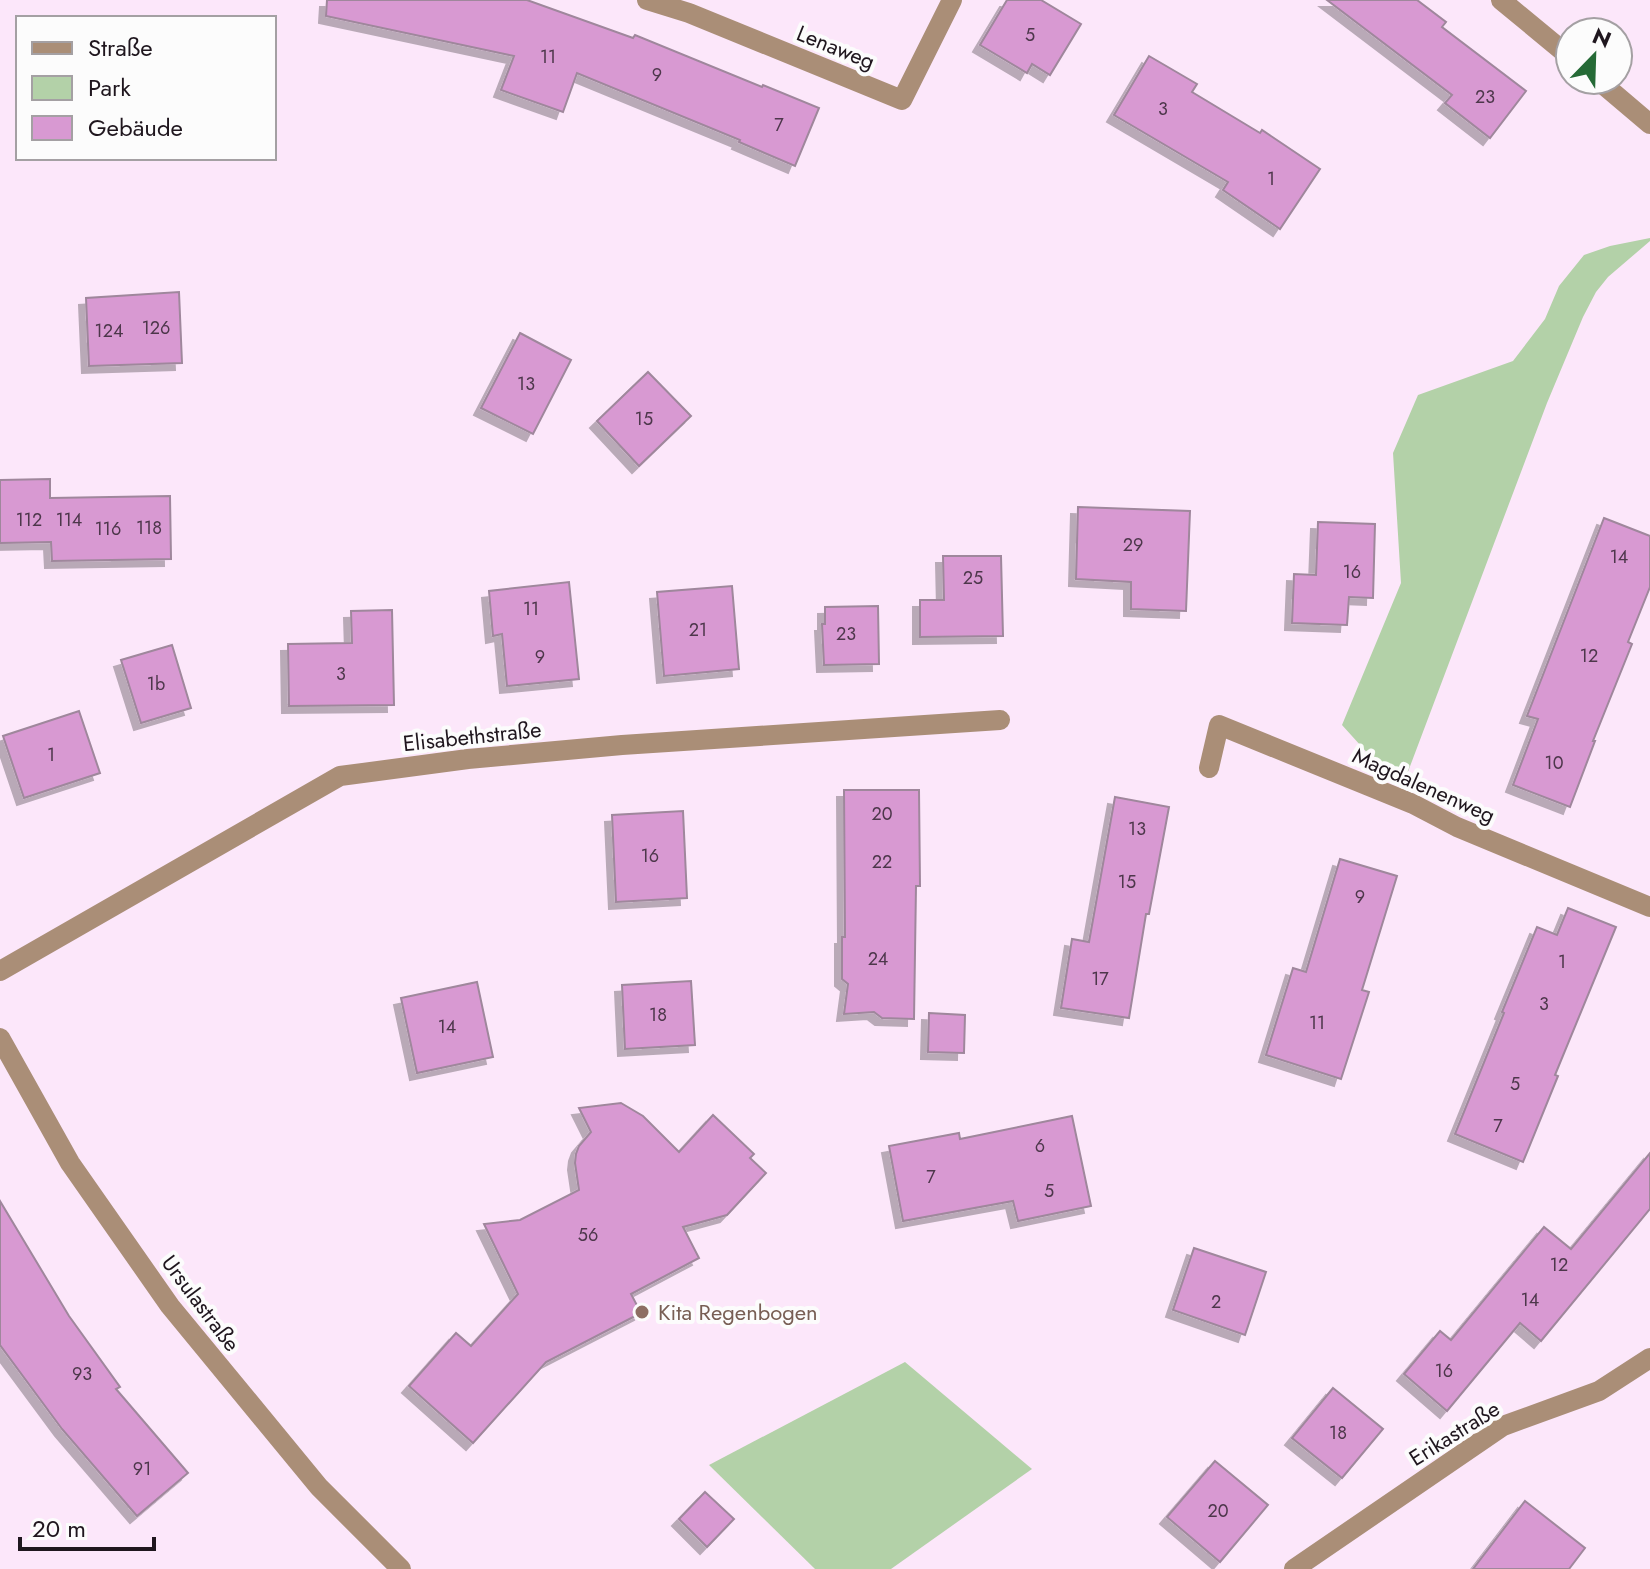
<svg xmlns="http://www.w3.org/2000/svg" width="1650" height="1569" font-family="Jost,sans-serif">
<defs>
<filter id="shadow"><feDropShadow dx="-7" dy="7" stdDeviation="0" flood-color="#0004"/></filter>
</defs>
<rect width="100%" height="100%" fill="#fce7fa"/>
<!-- green -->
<g fill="#b3d1a8">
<path d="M1650,238v3l-42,36 -12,15 -13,25 -36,86 -141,374 -26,-10 -38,-42 59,-142 -8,-130 25,-58 95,-34 32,-42 14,-33 25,-31 26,-9z"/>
<path d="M905,1362l127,107 -141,100h-76l-106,-104z"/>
</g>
<!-- building -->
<g fill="#d899d2" stroke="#9f879c" stroke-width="2" filter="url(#shadow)">
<path d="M327,0h200l106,38 2,-3 127,52 1,-2 56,23 -24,58 -56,-24 1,-2 -163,-67 -14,39 -62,-22 13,-34 -188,-40z"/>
<path d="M1007,0h34l40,24 -31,51 -18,-11 -5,9 -47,-28z"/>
<path d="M1327,0h90l29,22 -4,5 84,64 -36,47 -45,-35 7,-8z"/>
<path d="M1149,56l48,28 -5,8 68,41 2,-3 58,39 -40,60 -57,-39 5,-8 -114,-67z"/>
<path d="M179,292l3,71 -93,3 -3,-68z"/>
<path d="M520,333l51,27 -38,74 -52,-26z"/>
<path d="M648,372l43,44 -52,50 -42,-45z"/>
<path d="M50,479v19l120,-2 1,63 -119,2 -1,-19 -51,1v-63z"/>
<path d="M1078,507l112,4 -4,100 -55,-2v-27l-55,-3z"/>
<path d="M1604,518l46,18v51l-22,55 4,2 -39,97h2l-25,66 -57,-22 25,-66 -11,-3z"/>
<path d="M1318,522l57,2 -2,74 -24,-1 -2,28 -55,-2 2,-49 22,1z"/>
<path d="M943,556h58l2,80 -83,1v-37h24z"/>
<path d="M569,582l10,97 -72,7 -5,-52 -9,2 -4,-45z"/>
<path d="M732,586l7,83 -75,7 -7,-84z"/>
<path d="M878,606l1,58 -55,1 -2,-41h3v-17z"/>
<path d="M392,610l2,95 -105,1 -1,-62 64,-1 -1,-32z"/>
<path d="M172,645l19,63 -50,15 -20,-63z"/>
<path d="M79,711l21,62 -76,25 -21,-62z"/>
<path d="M844,790h75l1,96h-4l-2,133 -32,-1 -8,-6 -30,2 4,-30 -6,-5v-42h3z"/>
<path d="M1115,797l54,10 -20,107h-3l-17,104 -68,-10 11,-69 17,3z"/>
<path d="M683,811l4,87 -71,4 -4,-87z"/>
<path d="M1340,859l57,17 -35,114 7,2 -28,87 -75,-24 27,-87 13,4z"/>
<path d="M1568,908l48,19 -61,148 3,1 -35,86 -68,-28 49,-121 -2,-1 35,-85 20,8z"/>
<path d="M691,981l4,64 -70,4 -3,-64z"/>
<path d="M477,982l16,75 -76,16 -16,-75z"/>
<path d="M929,1013l36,2 -1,38 -36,-1z"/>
<path d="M621,1103l22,13 36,36 34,-37 41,39 -4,4 16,15 -39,42 -44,12 16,31 -68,36 10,19 -95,49 -73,81 -64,-57 47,-53 15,13 47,-52 -34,-70 36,-4 59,-30 -4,-27 1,-9 3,-8 12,-14 -12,-24z"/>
<path d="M1072,1116l19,90 -73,15 -5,-20 -110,20 -14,-75 70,-13 1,6z"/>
<path d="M1650,1153v56l-109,132 -21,-18 -73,88 -43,-37 36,-43 11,9 93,-113 27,22z"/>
<path d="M0,1201l69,115 51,71 -4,2 72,84 -51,43 -75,-87 -62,-84z"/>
<path d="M1194,1248l72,24 -21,63 -72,-25z"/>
<path d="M1333,1388l50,41 -41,49 -50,-40z"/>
<path d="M1215,1461l53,44 -48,57 -53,-45z"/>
<path d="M705,1492l29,27 -27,28 -28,-28z"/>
<path d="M1525,1501l60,47 -16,21h-96z"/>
</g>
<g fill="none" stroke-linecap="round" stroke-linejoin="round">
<!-- minor -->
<g stroke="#aa8e77" stroke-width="20">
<path d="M647,0l42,13 213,87 50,-100"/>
<path d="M1501,0l69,57"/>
<path d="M1598,80l52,44"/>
<path d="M1209,768l10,-43 194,79 44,23 193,80"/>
<path d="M0,971l340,-195 128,-17 154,-14 378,-25"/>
<path d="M0,1038l70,125 100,143 149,181 82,82"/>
<path d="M1294,1569l209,-143 96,-35 51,-33"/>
</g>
</g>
<!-- markers -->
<circle fill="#8d6e63" stroke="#fcfcfc" stroke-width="3" cx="642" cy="1312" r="8"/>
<g text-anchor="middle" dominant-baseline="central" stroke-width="8" stroke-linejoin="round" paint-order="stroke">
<!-- number labels -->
<g font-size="18" fill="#4d374b">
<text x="1030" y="35">5</text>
<text x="548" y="57">11</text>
<text x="657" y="75">9</text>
<text x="1485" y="97">23</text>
<text x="1163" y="109">3</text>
<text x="779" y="125">7</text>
<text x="1271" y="179">1</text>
<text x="156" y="328">126</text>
<text x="109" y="331">124</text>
<text x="526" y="384">13</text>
<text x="644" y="419">15</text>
<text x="29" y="520">112</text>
<text x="69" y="520">114</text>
<text x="149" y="528">118</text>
<text x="108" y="529">116</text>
<text x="1133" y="545">29</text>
<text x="1619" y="557">14</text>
<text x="1352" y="572">16</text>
<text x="973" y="578">25</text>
<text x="531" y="609">11</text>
<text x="698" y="630">21</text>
<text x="846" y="634">23</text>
<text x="1589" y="656">12</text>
<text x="540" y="657">9</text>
<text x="341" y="674">3</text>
<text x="156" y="684">1b</text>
<text x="51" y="755">1</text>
<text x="1554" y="763">10</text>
<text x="882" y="814">20</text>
<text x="1137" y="829">13</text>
<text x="650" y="856">16</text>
<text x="882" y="862">22</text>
<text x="1127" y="882">15</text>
<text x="1360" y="897">9</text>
<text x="878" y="959">24</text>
<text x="1562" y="962">1</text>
<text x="1100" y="979">17</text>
<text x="1544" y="1004">3</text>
<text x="658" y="1015">18</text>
<text x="1317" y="1023">11</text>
<text x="447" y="1027">14</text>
<text x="1515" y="1084">5</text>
<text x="1498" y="1126">7</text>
<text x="1040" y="1146">6</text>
<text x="931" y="1177">7</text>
<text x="1049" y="1191">5</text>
<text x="588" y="1235">56</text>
<text x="1559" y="1265">12</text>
<text x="1530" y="1300">14</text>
<text x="1216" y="1302">2</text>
<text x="1444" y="1371">16</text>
<text x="82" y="1374">93</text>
<text x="1338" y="1433">18</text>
<text x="142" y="1469">91</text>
<text x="1218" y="1511">20</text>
</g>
<!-- street labels -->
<g font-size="22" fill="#1f161e" stroke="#fcfcfc">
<text transform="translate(836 47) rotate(22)">Lenaweg</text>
<text transform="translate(472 736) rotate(-6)">Elisabethstraße</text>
<text transform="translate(1424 785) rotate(24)">Magdalenenweg</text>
<text transform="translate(201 1303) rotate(53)">Ursulastraße</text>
<text transform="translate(1454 1433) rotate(-32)">Erikastraße</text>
</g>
<!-- education labels -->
<g font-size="22" fill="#785e54" stroke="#fcfcfc" text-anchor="start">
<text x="658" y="1312">Kita Regenbogen</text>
</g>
</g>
<!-- legend -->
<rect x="16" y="16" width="260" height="144" fill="#fcfcfc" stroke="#a4a0a3" stroke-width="2"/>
<rect x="32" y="42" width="40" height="12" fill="#aa8e77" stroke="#a4a0a3" stroke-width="2"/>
<text x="88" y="56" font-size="24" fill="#1f161e">Straße</text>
<rect x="32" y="76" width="40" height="24" fill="#b3d1a8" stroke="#a4a0a3" stroke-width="2"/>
<text x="88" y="96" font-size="24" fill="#1f161e">Park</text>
<rect x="32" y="116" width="40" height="24" fill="#d899d2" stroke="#a4a0a3" stroke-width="2"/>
<text x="88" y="136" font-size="24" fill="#1f161e">Gebäude</text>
<!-- north arrow -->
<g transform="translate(1594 56) rotate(23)"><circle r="38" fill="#fcfcfc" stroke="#a4a0a3" stroke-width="2"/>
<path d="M0-6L14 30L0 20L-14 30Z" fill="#256a36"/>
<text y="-12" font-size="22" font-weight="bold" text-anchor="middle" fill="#1f161e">N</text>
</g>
<!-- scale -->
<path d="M20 1537v12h134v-12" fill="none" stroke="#1f161e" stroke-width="4"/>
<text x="32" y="1537" font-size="24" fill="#1f161e" stroke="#fcfcfc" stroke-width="6" paint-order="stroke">20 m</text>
</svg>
